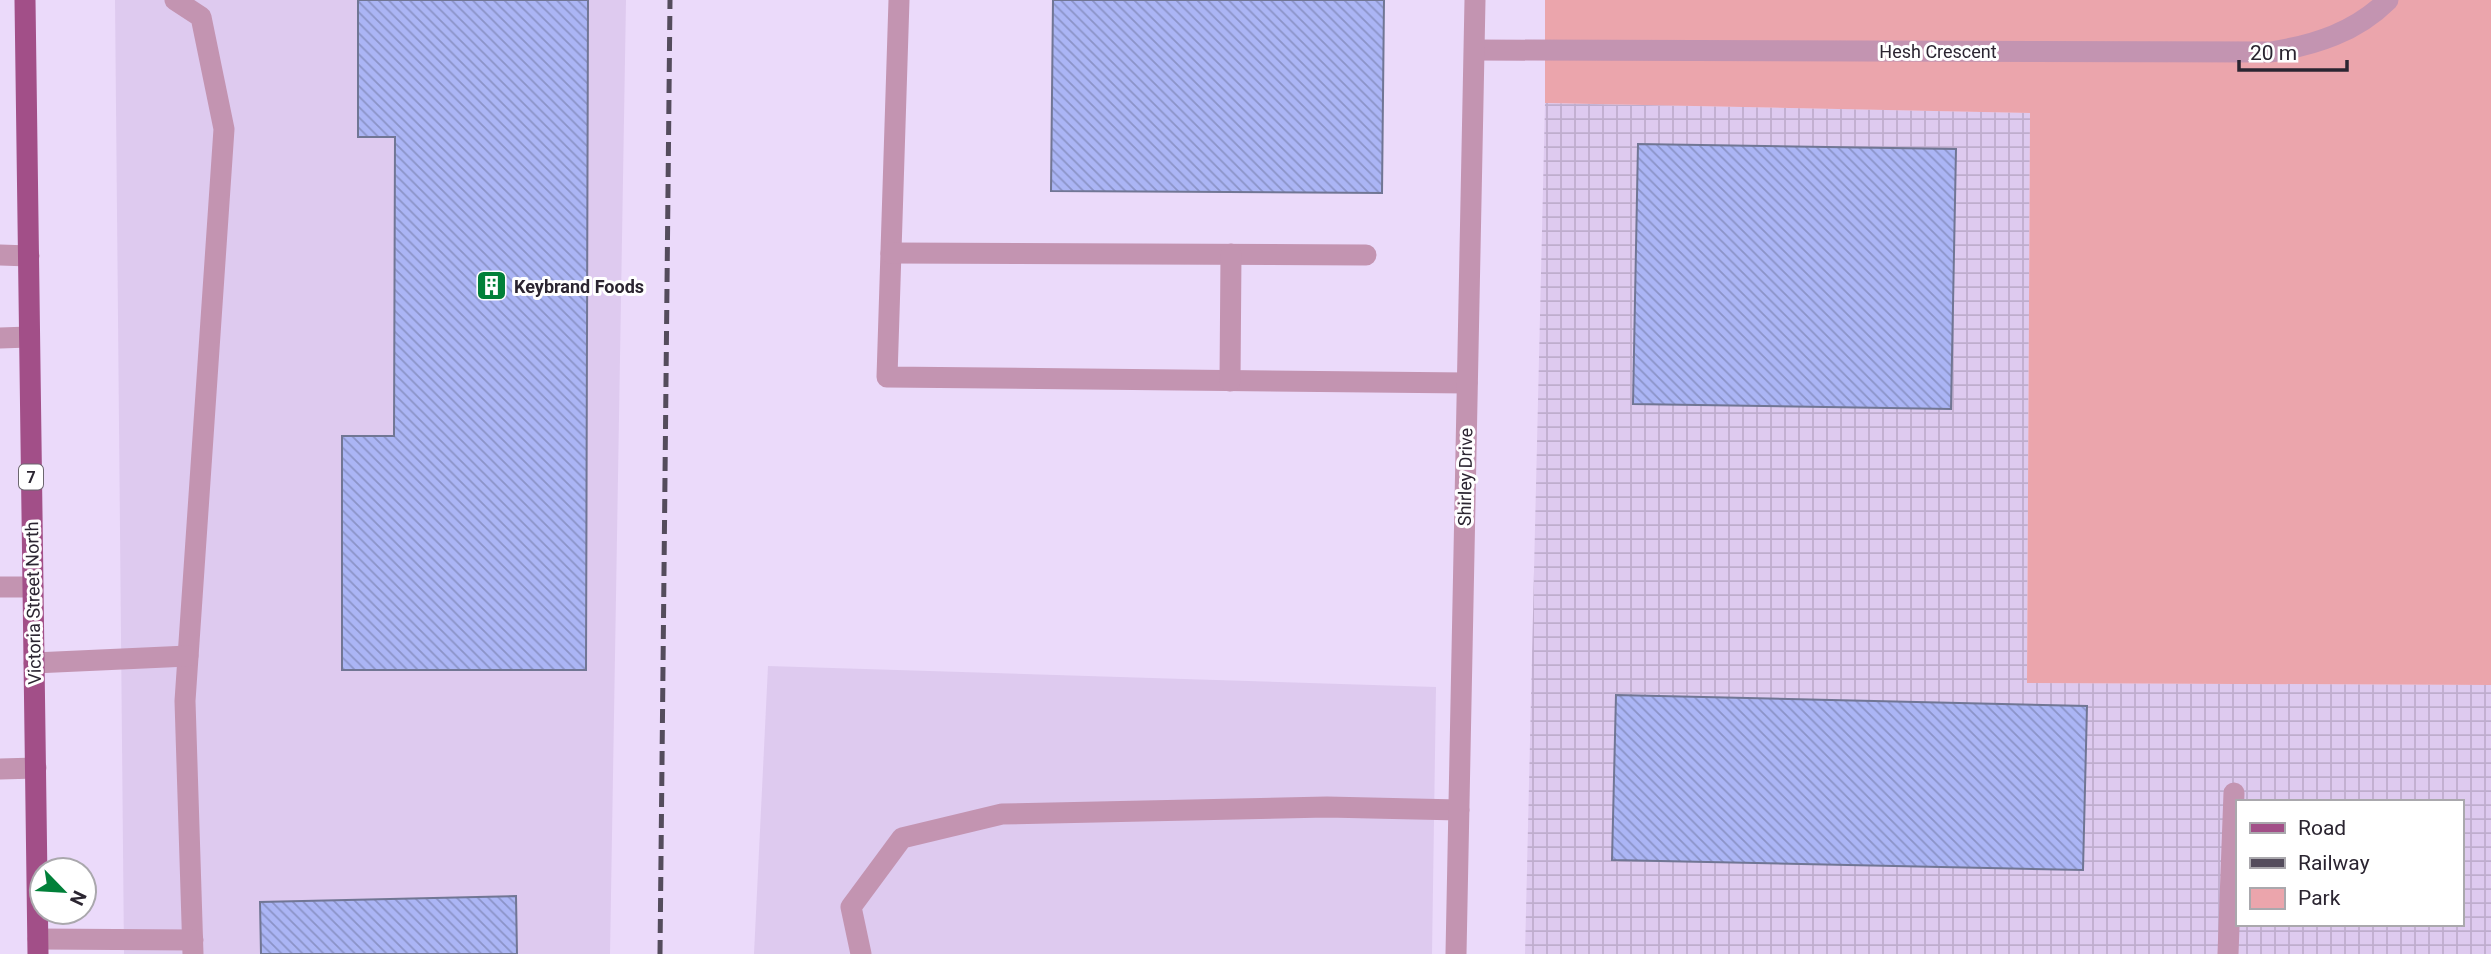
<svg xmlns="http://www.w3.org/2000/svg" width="2491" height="954" font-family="Roboto,sans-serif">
<defs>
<pattern id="industrial-grid" width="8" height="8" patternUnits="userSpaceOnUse" patternTransform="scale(1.75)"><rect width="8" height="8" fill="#decaef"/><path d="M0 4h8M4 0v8" fill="none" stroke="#bfadcd"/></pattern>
<pattern id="building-back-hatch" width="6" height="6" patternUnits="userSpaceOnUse" patternTransform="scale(1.75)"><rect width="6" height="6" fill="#abb5f5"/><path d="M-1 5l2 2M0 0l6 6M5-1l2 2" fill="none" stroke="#8b93c7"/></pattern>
</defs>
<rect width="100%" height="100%" fill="#ebdafa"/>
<!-- built -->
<g fill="#decaef">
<path d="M115,0h511l-16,954h-486z"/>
<path d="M768,666l668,21 -4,267h-678z"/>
</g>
<!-- industrial -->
<path fill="url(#industrial-grid)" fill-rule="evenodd" d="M1545,103l485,10 -3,570 464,2v269h-966zM2237,802h224v122h-224z"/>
<!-- green -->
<path fill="#eba5ac" d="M1545,0h946v685l-464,-2 3,-570 -485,-10z"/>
<!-- building -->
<g fill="url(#building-back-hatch)" stroke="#717694" stroke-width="2">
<path d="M358,0h230l-2,670h-244v-234h52l1,-299h-37z"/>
<path d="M1053,0h331l-2,193 -331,-2z"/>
<path d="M1638,144l318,5 -5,260 -318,-5z"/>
<path d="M1616,695l471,11 -4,164 -471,-10z"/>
<path d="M516,896l1,58h-256l-1,-52z"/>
</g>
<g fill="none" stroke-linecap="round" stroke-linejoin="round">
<!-- minor -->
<g stroke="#c394b1" stroke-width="21">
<path d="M175,0l26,17 23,112 -39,572 8,253"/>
<path d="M899,0l-12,377 580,6"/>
<path d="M1475,50l796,2c44,-7 85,-20 117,-52"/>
<path d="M891,253l475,2"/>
<path d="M0,255l29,1"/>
<path d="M0,338l29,-1"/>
<path d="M1230,381l1,-127"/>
<path d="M0,587h33"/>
<path d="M34,663l154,-7"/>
<path d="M0,769l36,-1"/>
<path d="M38,939l155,1"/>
<path d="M861,954l-10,-47 51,-69 100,-24 325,-7 132,3"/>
<path d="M1456,954l19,-954"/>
<path d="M2228,954l6,-161"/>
</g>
<!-- major -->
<path stroke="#a24f88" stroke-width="21" d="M25,0l13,954"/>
<!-- rail -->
<path stroke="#544c5c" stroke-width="5" stroke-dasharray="14 7" stroke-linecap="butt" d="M660,954l10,-954"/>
</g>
<!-- icons -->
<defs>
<symbol id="building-square" viewBox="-11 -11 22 22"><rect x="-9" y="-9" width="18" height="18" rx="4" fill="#018039" stroke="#fff"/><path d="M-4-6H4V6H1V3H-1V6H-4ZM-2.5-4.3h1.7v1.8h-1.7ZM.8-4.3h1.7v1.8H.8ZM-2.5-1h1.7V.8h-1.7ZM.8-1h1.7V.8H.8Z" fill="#fff"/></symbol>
</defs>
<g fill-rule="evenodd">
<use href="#building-square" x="474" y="268" width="35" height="35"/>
</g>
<g text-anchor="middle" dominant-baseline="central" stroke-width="6" stroke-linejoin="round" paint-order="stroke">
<!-- shield labels -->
<rect fill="#fff" stroke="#6b666f" stroke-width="2" x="19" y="464.5" width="24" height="25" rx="5"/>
<g font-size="16" font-weight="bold" fill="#2b2531">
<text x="31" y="477">7</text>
</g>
<!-- street labels -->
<g font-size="18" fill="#2b2531" stroke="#fff">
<text x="1938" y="51">Hesh Crescent</text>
<text transform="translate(1465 477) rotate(-89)">Shirley Drive</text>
<text transform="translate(33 603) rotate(-91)">Victoria Street North</text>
</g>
<!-- poi labels -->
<g font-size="18" font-weight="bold" fill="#2b2531" stroke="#fff" text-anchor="start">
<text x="514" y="286">Keybrand Foods</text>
</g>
</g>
<!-- legend -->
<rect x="2236" y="800" width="228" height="126" fill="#ffffff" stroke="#aaa8ad" stroke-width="2"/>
<rect x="2250" y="823" width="35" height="10" fill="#a24f88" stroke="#aaa8ad" stroke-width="2"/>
<text x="2298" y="835" font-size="21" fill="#2b2531">Road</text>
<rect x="2250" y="858" width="35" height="10" fill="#544c5c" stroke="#aaa8ad" stroke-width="2"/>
<text x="2298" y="870" font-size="21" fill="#2b2531">Railway</text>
<rect x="2250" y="888" width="35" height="21" fill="#eba5ac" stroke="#aaa8ad" stroke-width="2"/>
<text x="2298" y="905" font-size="21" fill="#2b2531">Park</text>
<!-- north arrow -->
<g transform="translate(63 891) rotate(115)"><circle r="33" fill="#ffffff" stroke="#aaa8ad" stroke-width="2"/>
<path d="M0-5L12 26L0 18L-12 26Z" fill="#018039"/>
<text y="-10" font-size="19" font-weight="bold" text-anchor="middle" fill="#2b2531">N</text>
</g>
<!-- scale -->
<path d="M2239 60v10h108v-10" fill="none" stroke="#2b2531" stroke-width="3.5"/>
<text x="2250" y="60" font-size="21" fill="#2b2531" stroke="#ffffff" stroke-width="5" paint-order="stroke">20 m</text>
</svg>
